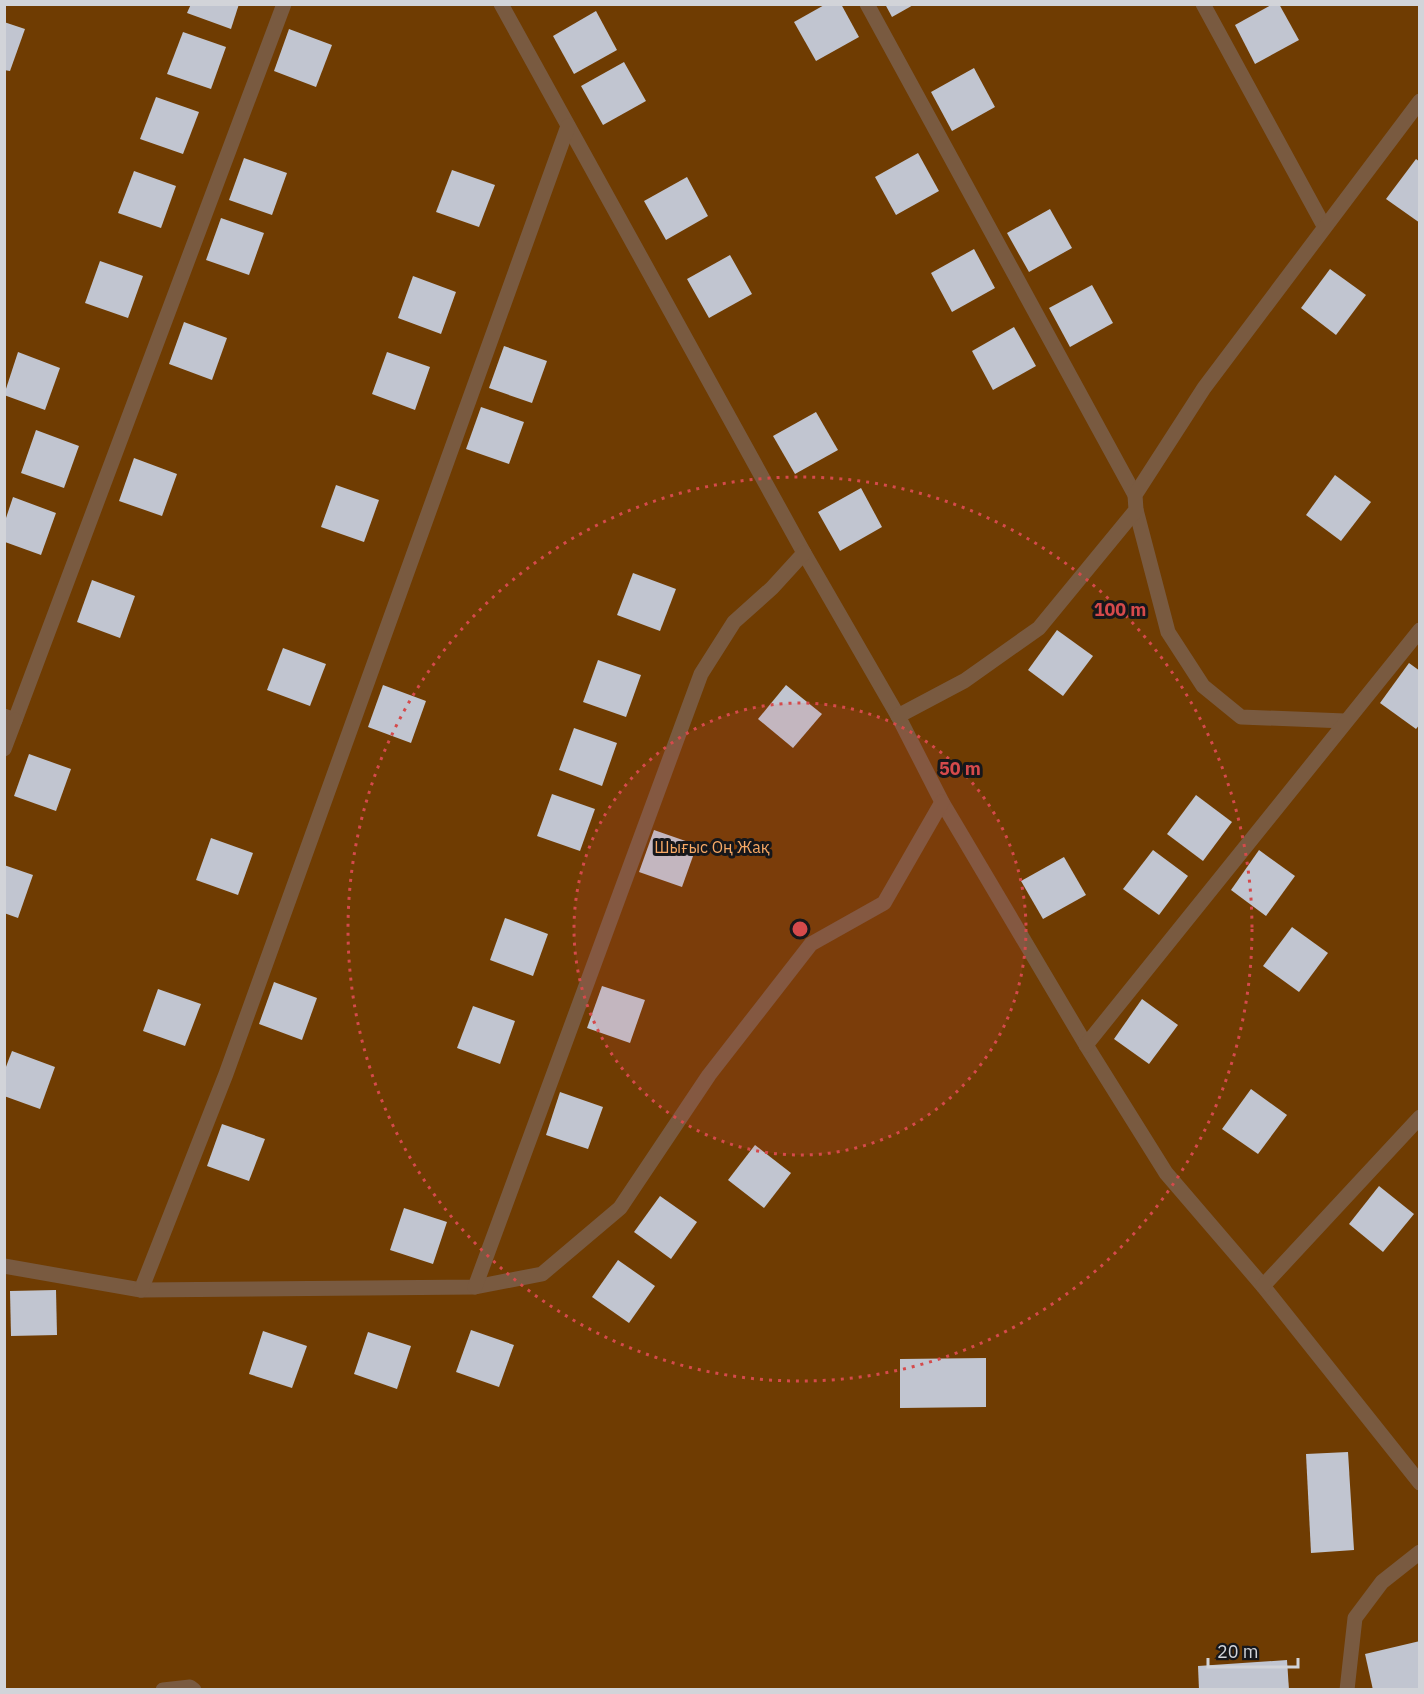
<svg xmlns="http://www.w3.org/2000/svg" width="1424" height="1694" font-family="'IBM Plex Sans',sans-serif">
<rect width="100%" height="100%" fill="#2c2f37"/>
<!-- green -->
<rect fill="#6f3c02" x="5" y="5" width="1414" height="1684"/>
<!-- building -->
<g fill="#c1c5d0">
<path d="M191,4h48l-8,25 -44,-16z"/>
<path d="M826,4h15l18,33 -43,24 -22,-39z"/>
<path d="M885,4h30l-23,13z"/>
<path d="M1273,4h6l20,36 -44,24 -20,-39z"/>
<path d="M596,11l21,39 -43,24 -21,-38z"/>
<path d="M4,22l21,7 -15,42 -6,-1z"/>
<path d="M289,29l43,16 -16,42 -42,-16z"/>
<path d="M183,32l43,15 -15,42 -44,-15z"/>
<path d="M624,62l22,39 -43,24 -22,-39z"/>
<path d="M974,68l21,39 -43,24 -21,-39z"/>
<path d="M156,97l43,15 -16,42 -43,-15z"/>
<path d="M918,153l21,38 -43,24 -21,-38z"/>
<path d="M244,158l43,15 -15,42 -43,-15z"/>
<path d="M1416,159l4,3v61l-34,-24z"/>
<path d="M452,170l43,15 -16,42 -43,-15z"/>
<path d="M134,171l42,15 -15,42 -43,-15z"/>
<path d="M687,177l21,39 -42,24 -22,-39z"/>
<path d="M1050,209l22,39 -43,24 -22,-39z"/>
<path d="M221,218l43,15 -15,42 -43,-15z"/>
<path d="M974,249l21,39 -43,24 -21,-39z"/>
<path d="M730,255l22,39 -43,24 -22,-39z"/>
<path d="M100,261l43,15 -15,42 -43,-15z"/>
<path d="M1330,269l36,26 -30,40 -35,-27z"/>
<path d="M413,276l43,16 -15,42 -43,-16z"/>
<path d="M1092,285l21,38 -43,24 -21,-39z"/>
<path d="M184,322l43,16 -15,42 -43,-16z"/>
<path d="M1014,327l22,39 -43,24 -21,-39z"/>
<path d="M504,346l43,15 -15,42 -43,-15z"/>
<path d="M18,352l42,16 -15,42 -41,-15z"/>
<path d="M387,352l43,15 -15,43 -43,-16z"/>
<path d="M481,407l43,15 -15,42 -43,-15z"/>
<path d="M816,412l22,38 -43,24 -22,-38z"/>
<path d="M36,430l43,16 -15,42 -43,-15z"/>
<path d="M134,458l43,16 -15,42 -43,-15z"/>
<path d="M1335,475l36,27 -30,39 -35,-26z"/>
<path d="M336,485l43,15 -15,42 -43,-15z"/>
<path d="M861,488l21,39 -42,24 -22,-39z"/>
<path d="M13,497l43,16 -15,42 -36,-13v-21z"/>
<path d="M633,573l43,16 -16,42 -43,-16z"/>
<path d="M92,580l43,16 -15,42 -43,-16z"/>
<path d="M1057,630l36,26 -30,40 -35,-26z"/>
<path d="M283,648l43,16 -16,42 -43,-16z"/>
<path d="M598,660l43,15 -15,42 -43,-15z"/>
<path d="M1409,663l11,8v53l-4,5 -36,-26z"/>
<path d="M383,685l43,16 -15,42 -43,-16z"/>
<path d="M786,685l36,29 -29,34 -35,-29z"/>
<path d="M574,728l43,15 -15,43 -43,-16z"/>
<path d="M29,754l42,15 -15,42 -42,-15z"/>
<path d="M552,794l43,15 -15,42 -43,-15z"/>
<path d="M1196,795l36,27 -29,39 -36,-27z"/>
<path d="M654,830l43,15 -15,42 -43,-15z"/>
<path d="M211,838l42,15 -15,42 -42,-15z"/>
<path d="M1153,850l35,26 -29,39 -36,-26z"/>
<path d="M1259,850l36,26 -29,40 -35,-26z"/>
<path d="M1064,857l22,38 -43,24 -22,-38z"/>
<path d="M4,865l29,10 -15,43 -14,-5z"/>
<path d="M505,918l43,16 -15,42 -43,-16z"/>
<path d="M1292,927l36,26 -29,39 -36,-26z"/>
<path d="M274,982l43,16 -15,42 -43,-16z"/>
<path d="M602,986l43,14 -15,43 -43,-15z"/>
<path d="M158,989l43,15 -16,42 -42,-15z"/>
<path d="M1142,999l36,26 -29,39 -35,-25z"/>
<path d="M473,1006l42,15 -15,43 -43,-16z"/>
<path d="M12,1051l43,16 -15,42 -36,-13v-24z"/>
<path d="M1251,1089l36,26 -29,39 -36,-25z"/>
<path d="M560,1092l43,15 -15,42 -42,-14z"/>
<path d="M222,1124l43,15 -16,42 -42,-15z"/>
<path d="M755,1145l36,28 -27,35 -36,-28z"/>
<path d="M1379,1186l35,28 -31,38 -34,-28z"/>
<path d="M660,1196l37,26 -26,37 -37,-27z"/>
<path d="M404,1208l43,14 -14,42 -43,-14z"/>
<path d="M618,1260l37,26 -26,37 -37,-26z"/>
<path d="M56,1290l1,45 -46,1 -1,-45z"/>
<path d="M471,1330l43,15 -15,42 -43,-15z"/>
<path d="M263,1331l44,15 -15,42 -43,-14z"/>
<path d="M368,1332l43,14 -14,43 -43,-15z"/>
<path d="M986,1358v49l-86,1v-49z"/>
<path d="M1348,1452l6,98 -43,3 -5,-99z"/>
<path d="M1420,1641v49h-47l-8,-36z"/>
<path d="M1287,1660l2,30h-90l-1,-24z"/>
</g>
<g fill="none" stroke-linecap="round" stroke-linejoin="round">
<!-- minor -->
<g stroke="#795a40" stroke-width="15">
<path d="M501,4l303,549 94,163 44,86 144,243 80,128 97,113 157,197"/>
<path d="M867,4l268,491"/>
<path d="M1203,4l121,222"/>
<path d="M1136,510l32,122 35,54 38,31 104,4"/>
<path d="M4,716l11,4 269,-716"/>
<path d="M898,716l66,-35 75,-53 97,-118 -1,-15 69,-107 216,-287"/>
<path d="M4,749l11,-29"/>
<path d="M1086,1045l334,-415"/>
<path d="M4,1266l137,24 334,-3 67,-13 78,-66 89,-133 102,-131 73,-41 58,-101"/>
<path d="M1263,1286l157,-169"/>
<path d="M475,1287l226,-613 33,-52 38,-34 32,-35"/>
<path d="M141,1290l85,-216 342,-948"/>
<path d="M163,1690l27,-3 4,3"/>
<path d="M1347,1690l8,-72 27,-36 38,-30"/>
</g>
</g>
<!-- distance rings -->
<circle cx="800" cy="929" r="226" fill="#d54a4b" fill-opacity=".12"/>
<g fill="none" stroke="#d54a4b" stroke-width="3" stroke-dasharray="3 6">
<circle cx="800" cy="929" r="226"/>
<circle cx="800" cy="929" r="452"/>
</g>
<g text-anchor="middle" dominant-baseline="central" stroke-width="6" stroke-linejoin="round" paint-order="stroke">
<!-- park labels -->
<g font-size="16" fill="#f9aa66" stroke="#16171b">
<text x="712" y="847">Шығыс Оң Жақ</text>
</g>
</g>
<circle cx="800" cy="929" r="9" fill="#d54a4b" stroke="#16171b" stroke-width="3"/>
<g font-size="18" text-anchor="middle" font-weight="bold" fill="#d54a4b" stroke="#16171b" stroke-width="6" stroke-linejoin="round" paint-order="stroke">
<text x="1120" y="616">100 m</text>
<text x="960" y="775">50 m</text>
</g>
<!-- border -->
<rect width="1424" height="1694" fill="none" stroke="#d2d4d9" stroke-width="12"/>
<!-- scale -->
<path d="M1208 1658v9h90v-9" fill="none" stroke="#d2d4d9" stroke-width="3"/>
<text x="1217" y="1658" font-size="18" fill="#d2d4d9" stroke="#16171b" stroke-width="4.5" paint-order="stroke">20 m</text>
</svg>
